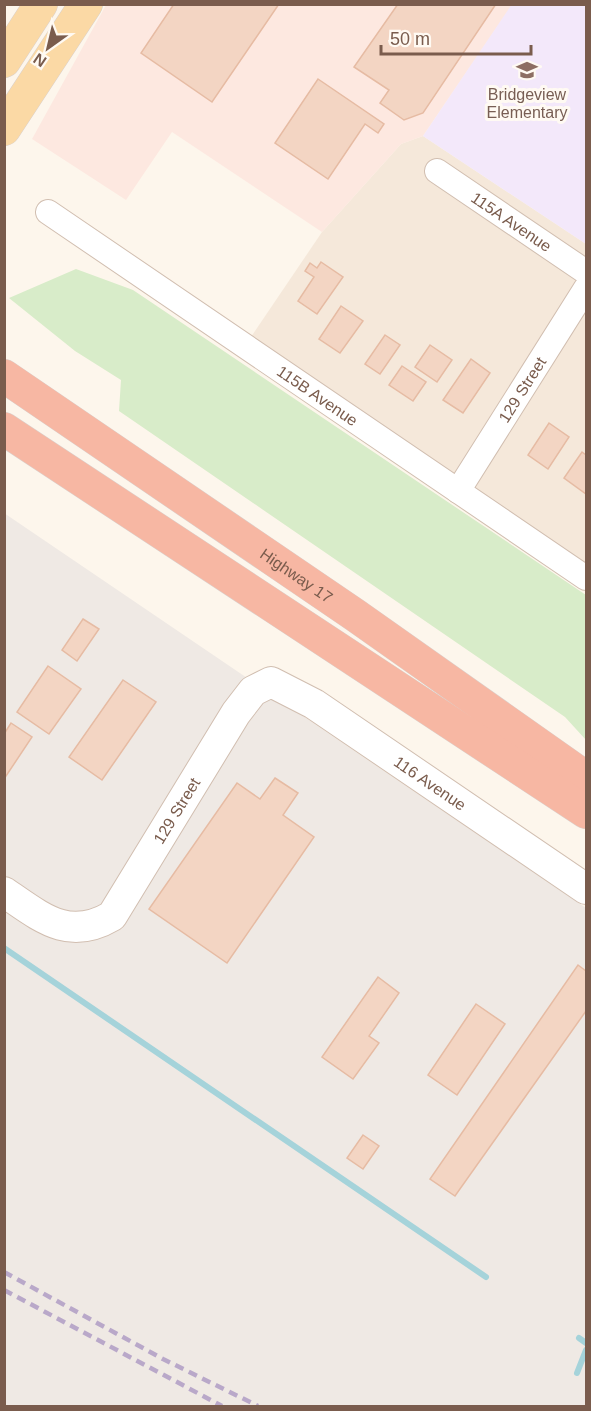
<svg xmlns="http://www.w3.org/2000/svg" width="591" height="1411" font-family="Helvetica,sans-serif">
<rect width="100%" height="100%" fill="#fdf6ec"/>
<!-- residential -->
<path fill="#f5e8da" d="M423,136l163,108v320l-335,-227 71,-105 79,-88z"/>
<!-- commercial -->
<path fill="#fde8e0" d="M106,5h406l-89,131 -22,8 -79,88 -150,-100 -46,68 -94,-61z"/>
<!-- industrial -->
<path fill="#efe9e4" d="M4,513l582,395v498h-581z"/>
<!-- education -->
<path fill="#f3e8fa" d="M512,4l74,1v239l-163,-108z"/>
<!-- green -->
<path fill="#d8ecc9" d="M76,269l57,21 453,305v145l-21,-23 -446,-306 2,-31 -46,-29 -66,-53z"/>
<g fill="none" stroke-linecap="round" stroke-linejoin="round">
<!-- stream -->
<g stroke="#a5d3da" stroke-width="6">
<path d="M4,948l482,329"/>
<path d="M579,1338l7,5"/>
<path d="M577,1373l9,-23"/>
</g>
</g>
<!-- building -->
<g fill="#f3d5c3" stroke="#e6bba3" stroke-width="1.5">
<path d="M174,4h105l-67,98 -71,-49z"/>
<path d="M398,4h98l-73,109 -19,7 -24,-17 9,-13 -35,-23z"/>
<path d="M318,79l66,45 -6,9 -13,-9 -37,55 -53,-36z"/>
<path d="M321,262l22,15 -26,37 -19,-13 16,-24 -9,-6 5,-8 7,5z"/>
<path d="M341,306l22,15 -23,32 -21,-14z"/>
<path d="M385,335l15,10 -20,29 -15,-10z"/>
<path d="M430,345l22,15 -15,22 -22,-15z"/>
<path d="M471,359l19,14 -27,40 -20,-13z"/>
<path d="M402,366l24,16 -13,19 -24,-16z"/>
<path d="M549,423l20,14 -21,32 -20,-14z"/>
<path d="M582,452l4,3v39l-22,-16z"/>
<path d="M83,619l16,10 -22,32 -15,-11z"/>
<path d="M48,666l33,23 -32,45 -32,-22z"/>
<path d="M123,680l33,22 -54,78 -33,-23z"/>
<path d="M11,723l21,14 -28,42v-45z"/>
<path d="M275,778l23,15 -15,22 31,22 -87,126 -78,-54 88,-126 23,16z"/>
<path d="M578,965l8,6v40l-131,185 -25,-17z"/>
<path d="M378,977l21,16 -30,43 10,7 -26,36 -31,-22z"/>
<path d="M476,1004l29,20 -48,71 -29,-20z"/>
<path d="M363,1135l16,11 -16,23 -16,-11z"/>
</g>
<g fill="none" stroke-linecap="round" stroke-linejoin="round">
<defs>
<g id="minor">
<path id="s1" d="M437,171l149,101"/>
<path id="s2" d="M48,212l538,366"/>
<path id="s3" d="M458,491l128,-203"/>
</g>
<g id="tertiary">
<path id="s4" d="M4,892c37,25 64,50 108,24l124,-203 17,-22 18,-9 43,22 272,185"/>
</g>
<g id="primary">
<path d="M4,61l37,-57"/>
<path d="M4,129l82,-125"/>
</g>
<g id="motorway">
<path id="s5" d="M4,376l351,239 231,163"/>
<path d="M4,429l582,383"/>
</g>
</defs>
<!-- minor casing -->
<use href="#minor" stroke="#d1beb0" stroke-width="26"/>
<!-- tertiary casing -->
<use href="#tertiary" stroke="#d1beb0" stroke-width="32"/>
<!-- primary casing -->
<use href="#primary" stroke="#dad1cd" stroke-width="34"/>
<!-- motorway casing -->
<use href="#motorway" stroke="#dad1cd" stroke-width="34"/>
<!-- minor -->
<use href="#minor" stroke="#fff" stroke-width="24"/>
<!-- tertiary -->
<use href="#tertiary" stroke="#fff" stroke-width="30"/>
<!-- primary -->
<use href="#primary" stroke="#fbd9a5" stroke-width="33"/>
<!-- motorway -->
<use href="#motorway" stroke="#f7b7a3" stroke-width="33"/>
<!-- rail -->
<g stroke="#b9a8c9" stroke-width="4.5" stroke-dasharray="9 6" stroke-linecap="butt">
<path d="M4,1272l159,87 95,47"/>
<path d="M4,1290l218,116"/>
</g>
</g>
<!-- icons -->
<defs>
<symbol id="school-bare" viewBox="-9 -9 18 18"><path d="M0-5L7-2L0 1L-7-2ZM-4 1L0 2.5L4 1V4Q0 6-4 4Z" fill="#8d6e63" stroke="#fffaf3" stroke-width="2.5" paint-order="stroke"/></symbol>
</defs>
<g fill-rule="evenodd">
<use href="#school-bare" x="512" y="55" width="30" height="30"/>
</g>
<g text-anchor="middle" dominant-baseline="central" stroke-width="6" stroke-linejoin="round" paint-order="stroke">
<!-- education labels -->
<g font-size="16" fill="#785e54" stroke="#fffaf3">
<text x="527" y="94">Bridgeview<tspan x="527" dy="18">Elementary</tspan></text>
</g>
<!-- street labels -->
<g font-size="16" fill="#7a5c4d" stroke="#fffaf3">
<text stroke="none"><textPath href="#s1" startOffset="90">115A Avenue</textPath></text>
<text stroke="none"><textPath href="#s3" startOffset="120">129 Street</textPath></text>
<text stroke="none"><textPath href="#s2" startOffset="326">115B Avenue</textPath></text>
<text stroke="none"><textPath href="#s5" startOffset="354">Highway 17</textPath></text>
<text stroke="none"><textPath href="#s4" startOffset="594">116 Avenue</textPath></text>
<text stroke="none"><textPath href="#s4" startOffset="243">129 Street</textPath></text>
</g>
</g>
<!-- border -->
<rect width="591" height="1411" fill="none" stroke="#7a5c4d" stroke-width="12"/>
<!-- north arrow -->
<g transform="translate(48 48) rotate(214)" stroke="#fffaf3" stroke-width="4.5" paint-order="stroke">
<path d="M0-4.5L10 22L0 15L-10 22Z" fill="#7a5c4d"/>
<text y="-9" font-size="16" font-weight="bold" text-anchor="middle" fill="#7a5c4d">N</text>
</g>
<!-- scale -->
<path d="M381 45v9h150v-9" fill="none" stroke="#7a5c4d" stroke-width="3"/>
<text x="390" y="45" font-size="18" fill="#7a5c4d" stroke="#fffaf3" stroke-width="4.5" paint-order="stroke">50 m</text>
</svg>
